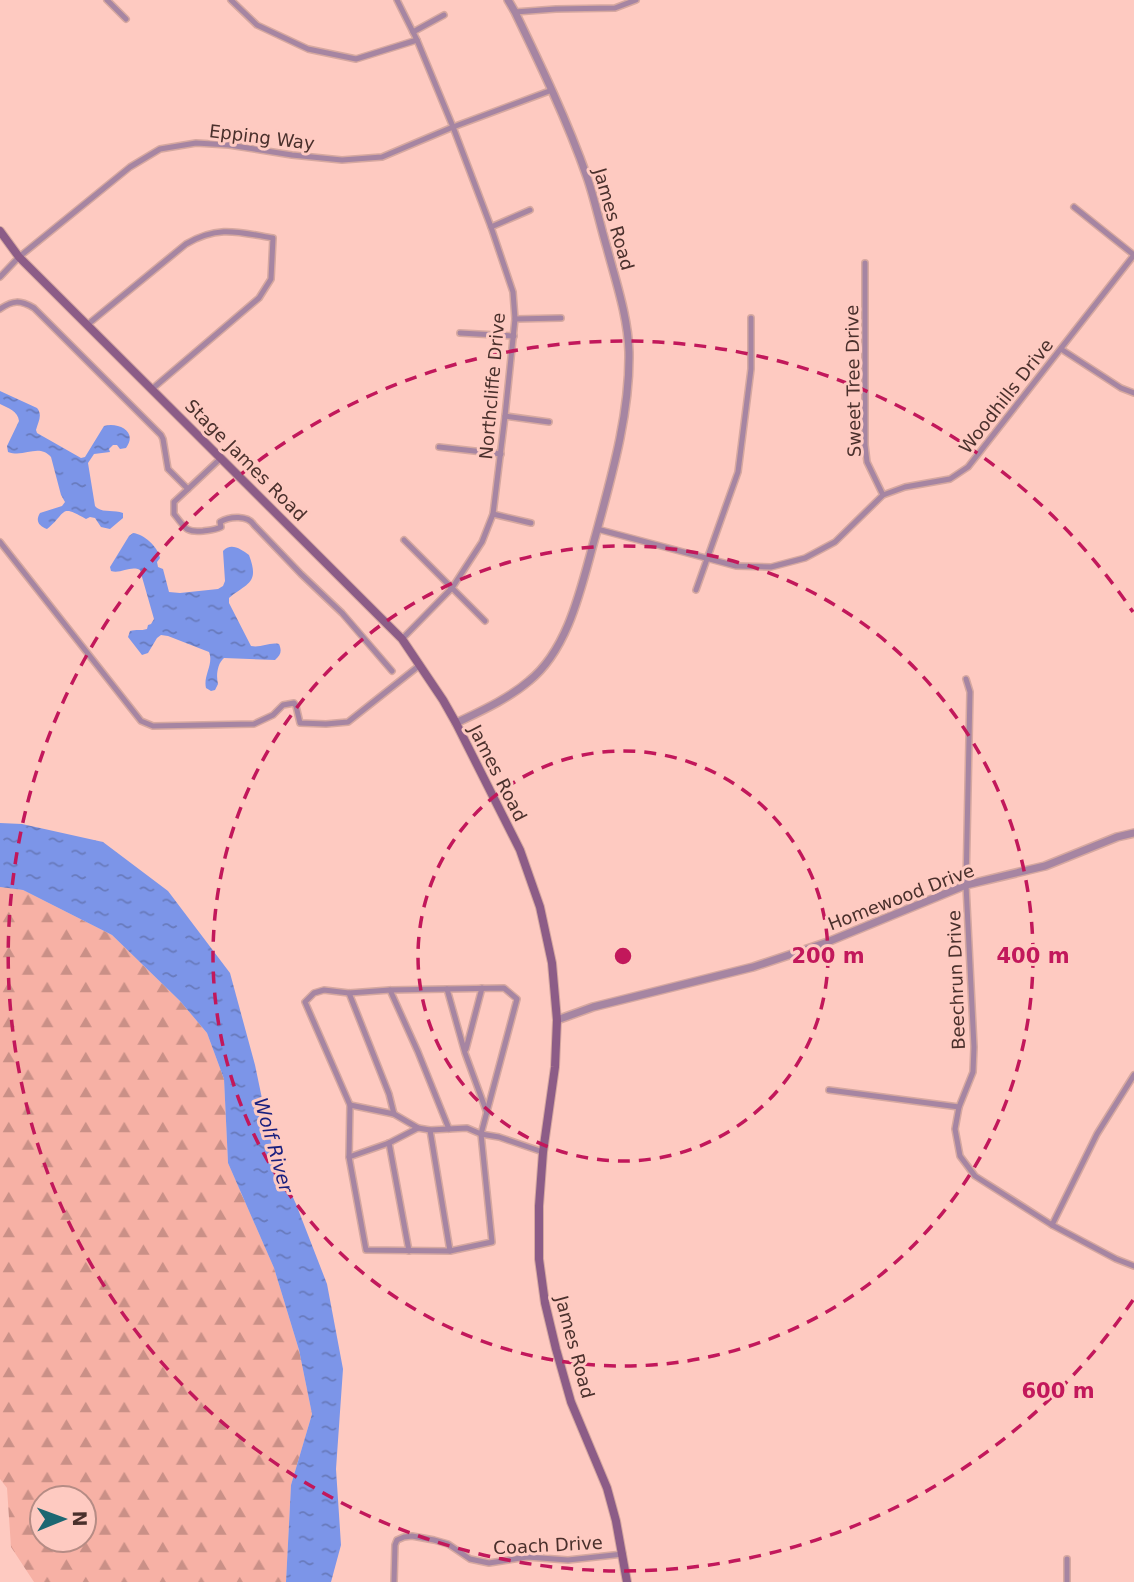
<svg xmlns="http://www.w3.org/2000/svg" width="1134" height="1582" font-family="'DejaVu Sans',sans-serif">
<defs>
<pattern id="forest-firs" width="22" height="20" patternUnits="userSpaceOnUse" patternTransform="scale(1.75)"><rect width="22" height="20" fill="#f7b1a5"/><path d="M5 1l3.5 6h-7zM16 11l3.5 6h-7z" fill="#ca9087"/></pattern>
<pattern id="water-ripples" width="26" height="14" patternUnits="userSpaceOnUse" patternTransform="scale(1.75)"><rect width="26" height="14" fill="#7c95e8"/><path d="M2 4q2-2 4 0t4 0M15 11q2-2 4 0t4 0" fill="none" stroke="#687abc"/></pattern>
</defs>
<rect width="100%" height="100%" fill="#fecac1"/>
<!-- forest -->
<path fill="url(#forest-firs)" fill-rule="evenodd" d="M0,887l23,3 89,45 68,66 27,32 17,46 4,84 46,105 25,82 13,64 -21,71 -5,97h-252l-23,-35 -4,-59 -7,-9zM42,1498h42v42h-42z"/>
<!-- water -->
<g fill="url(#water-ripples)">
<path d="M0,391l37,17c6,7 1,14 -1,22l1,3 44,25 4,-1 19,-31c15,-4 34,6 22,22l-6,1 -3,-4h-4l-4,4 1,3 -16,2 -6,9 7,43c7,8 19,3 28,7v5l-13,11 -9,-2 -6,-9 -5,-1 -4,2c-27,-16 -19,-6 -39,10 -8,-3 -12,-8 -7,-16l22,-7 3,-4 -4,-7 -10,-38c-13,-14 -26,1 -43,-5l-1,-6 12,-25c-1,-10 -11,-13 -19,-17z"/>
<path d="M133,533c11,1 25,14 27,25l-3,4 1,5 5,2 6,23 11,1 38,-4 5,-3 2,-5 -2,-30c8,-9 18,-2 26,4 11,29 -2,28 -20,43v5l22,43c10,2 18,-4 28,-2 3,7 2,11 -4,16l-51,-2c-7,6 -8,18 -6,26l-3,6 -4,1 -5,-3c-3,-12 8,-24 3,-36l-41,-16 -7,-1 -4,3 -9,15 -6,2 -14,-18 2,-6c6,-2 11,0 17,-2l1,-4 3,-1 3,-5 -14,-49c-9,-5 -19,4 -29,1l-1,-4 19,-31z"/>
<path d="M0,823l22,1 81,18 65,49 62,82 25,92 19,91 22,48 31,80 16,85 -7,100 5,76 -10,37h-45l5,-97 21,-71 -13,-64 -25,-82 -46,-105 -4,-84 -17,-46 -27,-32 -68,-66 -89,-45 -23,-3z"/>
</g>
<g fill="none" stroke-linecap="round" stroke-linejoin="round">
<defs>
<g id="minor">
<path d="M107,0l19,19"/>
<path d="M231,0l26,25 51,24 48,10 61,-19"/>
<path d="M397,0l20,40 36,87 38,100 22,65 2,27 -10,97 -12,98 -11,28 -30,46 -50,51"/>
<path d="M515,12l41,-3 59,-1 21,-8"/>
<path d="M413,32l31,-17"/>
<path d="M1074,207l60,48"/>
<path d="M491,227l39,-17"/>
<path d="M865,263v182l2,17 16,33"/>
<path d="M0,277l19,-20 111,-90 30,-18 36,-6 33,2 63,10 50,5 40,-3 71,-30 99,-37"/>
<path d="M0,309c13,-9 20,-9 34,-1l127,127 2,4 5,30 20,20 -14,13v12c11,13 11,19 29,17 7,-1 12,-1 18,-4l-1,-5c10,-6 28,-7 34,3l47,49 41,39 50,58"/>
<path d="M515,319l46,-1"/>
<path d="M87,325l99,-81c32,-19 52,-12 87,-6l-2,41 -12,19 -107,91"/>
<path d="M460,333l54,3"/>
<path d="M1061,349l60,39 13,5"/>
<path d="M505,416l44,6"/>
<path d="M439,447l62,7"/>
<path d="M188,489l33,-31"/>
<path d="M493,514l38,9"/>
<path d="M597,529l139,37 35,1 34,-9 30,-16 48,-47 22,-8 45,-8 18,-12 166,-212"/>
<path d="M404,540l81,81"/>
<path d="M0,542l141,179 12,5 101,-2 19,-9 10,-10 11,-2 2,3 4,17 26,1 22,-2 72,-57"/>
<path d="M696,590l42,-118 13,-103v-51"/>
<path d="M966,679l4,13 -4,193 8,162 -1,25 -14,35 -4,22 5,27 15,20 77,49 64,34 18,7"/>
<path d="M504,988l13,11 -36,135 11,108 -42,9 -84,-1 -17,-93 1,-52 -45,-103 9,-9 10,-3 25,3 41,-3z"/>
<path d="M447,989l18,64 22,60"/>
<path d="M390,990l28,62 31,77"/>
<path d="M349,993l40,101 5,20"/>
<path d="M466,1049l16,-61"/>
<path d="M829,1090l130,17"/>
<path d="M350,1105l44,9 24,14"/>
<path d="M430,1130l20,121"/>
<path d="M389,1143l20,108"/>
<path d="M349,1157l40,-14 29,-15 12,2 37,-2 14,6 18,3 44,15"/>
<path d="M1052,1225l45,-91 37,-59"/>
<path d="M394,1582l1,-37 2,-5 7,-3 8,-1 22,4 14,4 22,15 19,4 38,-6 41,3 55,-6"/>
<path d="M1067,1582v-23"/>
</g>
<g id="tertiary">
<path d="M456,723c25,-12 52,-24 73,-42 41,-33 53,-98 67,-147 16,-59 34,-121 33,-182 -1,-35 -13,-70 -22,-104 -7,-23 -12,-48 -20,-71 -20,-57 -46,-111 -72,-165l-7,-12"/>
<path d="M557,1020l36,-13 160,-40 72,-24 141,-58 79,-19 72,-29 17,-4"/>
</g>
<path id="secondary" d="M0,231l19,26 383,382 41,61 13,23 64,127 20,57 12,56 5,57 -2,47 -12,85 -4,54v53l6,44 11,46 15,53 36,86 9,33 11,61"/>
</defs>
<!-- minor casing -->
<use href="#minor" stroke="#d6a8a0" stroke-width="8"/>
<!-- tertiary casing -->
<use href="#tertiary" stroke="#d6a8a0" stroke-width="10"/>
<!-- secondary casing -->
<use href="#secondary" stroke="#d6a8a0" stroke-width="10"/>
<!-- minor -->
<use href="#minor" stroke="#a685a2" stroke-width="5"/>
<!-- tertiary -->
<use href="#tertiary" stroke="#a685a2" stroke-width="7"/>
<!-- secondary -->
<use href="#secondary" stroke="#8c5c87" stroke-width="8"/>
</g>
<!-- distance rings -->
<g fill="none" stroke="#c2185b" stroke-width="3.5" stroke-dasharray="12 9">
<circle cx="623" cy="956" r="205"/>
<circle cx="623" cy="956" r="410"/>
<path d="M1133 1300A615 615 0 1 1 1133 612"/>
</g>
<g text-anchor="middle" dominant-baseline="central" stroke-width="6" stroke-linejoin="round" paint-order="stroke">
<!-- street labels -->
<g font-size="18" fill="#4a302c" stroke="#fecac1">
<text transform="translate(262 137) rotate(7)">Epping Way</text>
<text transform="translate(614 219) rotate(74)">James Road</text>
<text transform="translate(853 381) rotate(-91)">Sweet Tree Drive</text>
<text transform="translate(492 386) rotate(-85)">Northcliffe Drive</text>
<text transform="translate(1006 396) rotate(-52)">Woodhills Drive</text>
<text transform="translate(246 460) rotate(45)">Stage James Road</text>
<text transform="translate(498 773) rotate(63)">James Road</text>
<text transform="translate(901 897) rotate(-21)">Homewood Drive</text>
<text transform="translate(956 980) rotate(-92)">Beechrun Drive</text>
<text transform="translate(575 1347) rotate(75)">James Road</text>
<text transform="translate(548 1545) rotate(-3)">Coach Drive</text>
</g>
<!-- water labels -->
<g font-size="19" font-style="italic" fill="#191f7e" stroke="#fecac1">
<text transform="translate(274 1145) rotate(74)">Wolf River</text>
</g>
</g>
<circle cx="623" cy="956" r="10" fill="#c2185b" stroke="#fecac1" stroke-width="3.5"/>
<g font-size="21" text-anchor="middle" font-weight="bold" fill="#c2185b" stroke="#fecac1" stroke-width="6" stroke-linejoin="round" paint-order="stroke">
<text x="828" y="963">200 m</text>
<text x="1033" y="963">400 m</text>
<text x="1058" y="1398">600 m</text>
</g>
<!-- north arrow -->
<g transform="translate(63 1519) rotate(89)"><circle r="33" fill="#fecac1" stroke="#b68c85" stroke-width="2"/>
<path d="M0-5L12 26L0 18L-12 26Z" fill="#1d6772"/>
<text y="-10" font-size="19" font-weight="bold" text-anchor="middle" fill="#4a302c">N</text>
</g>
</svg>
